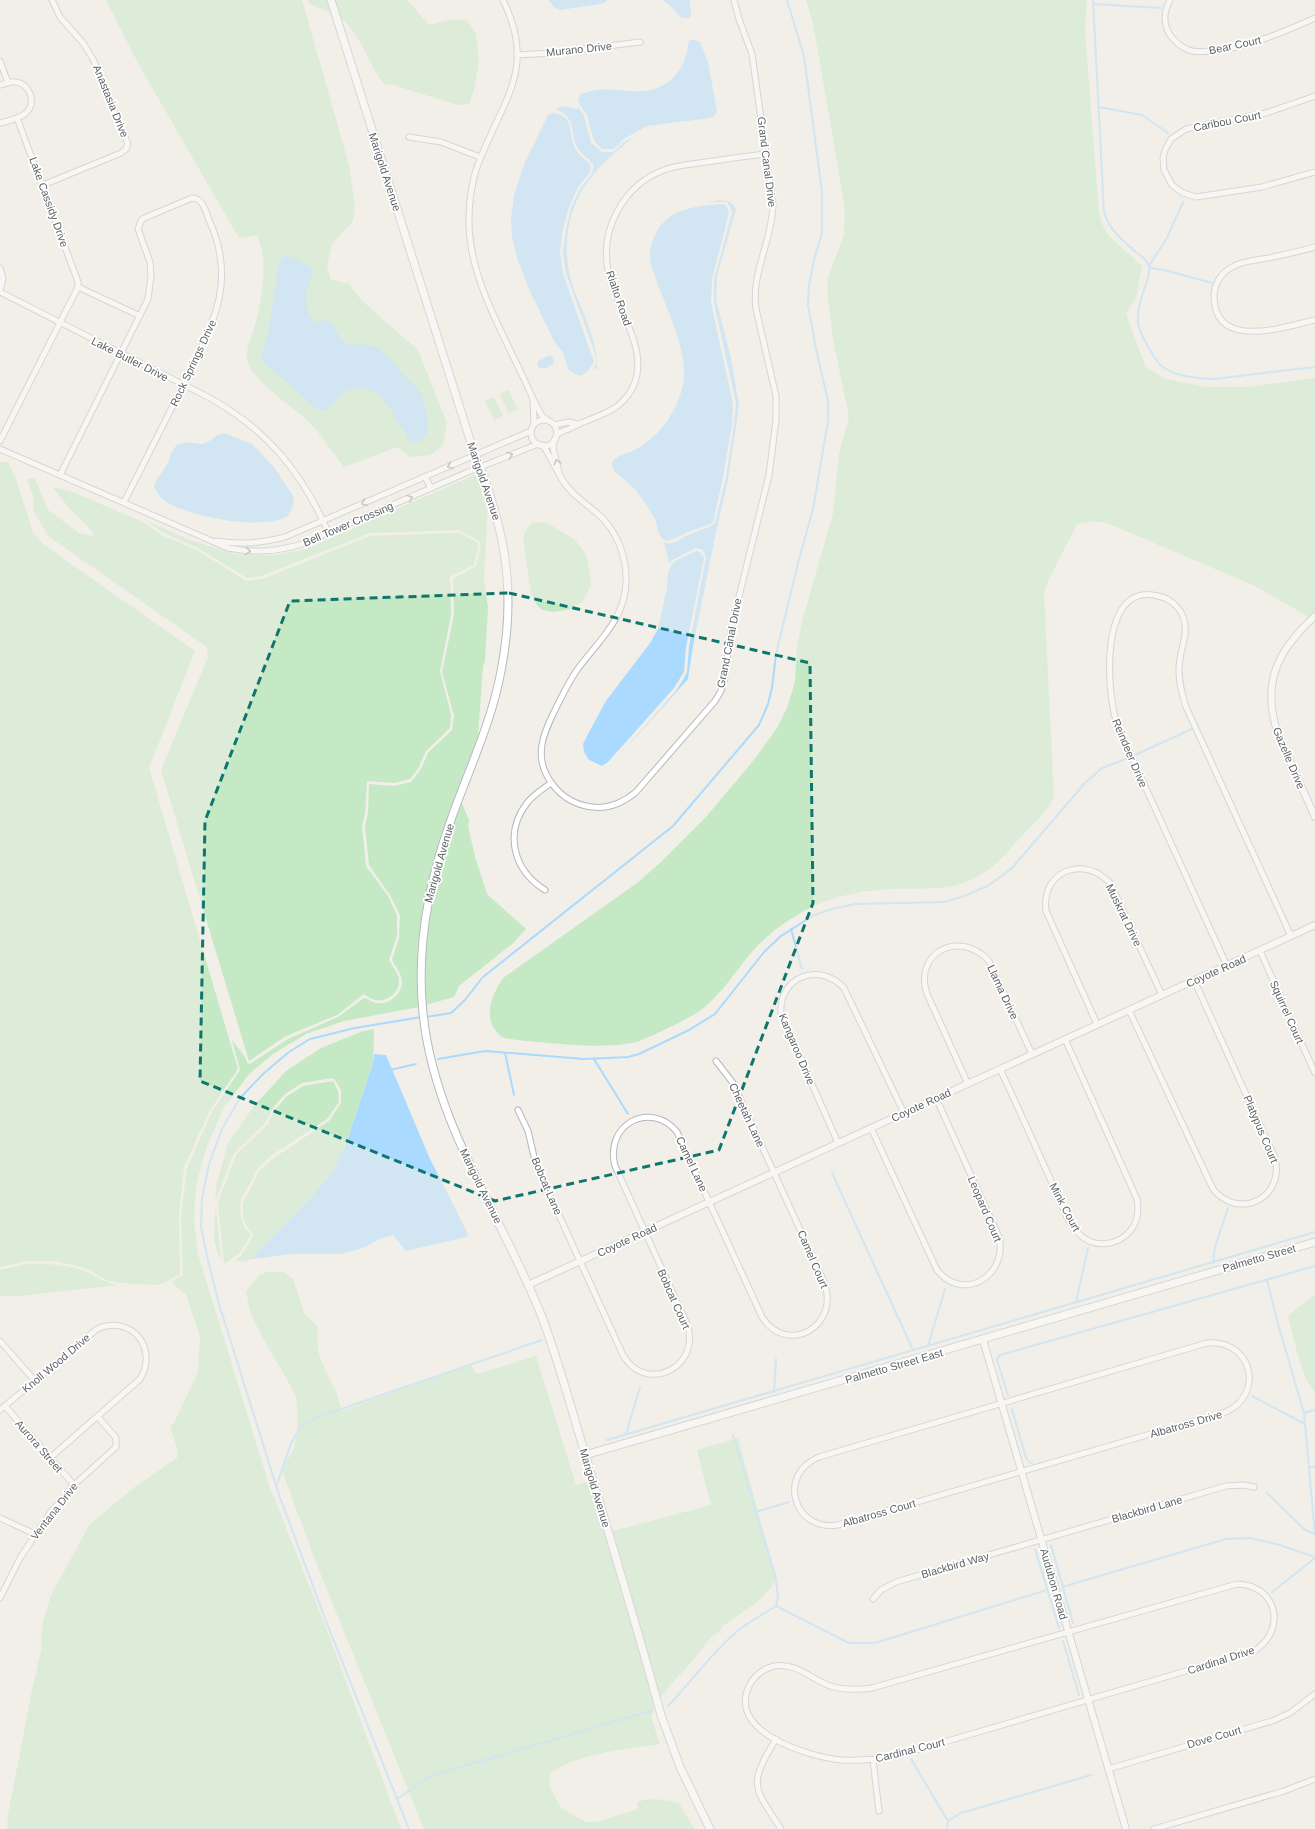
<svg xmlns="http://www.w3.org/2000/svg" width="1315" height="1829" font-family="Helvetica,sans-serif">
<rect width="100%" height="100%" fill="#f1efe8"/>
<!-- green -->
<g fill="#c5e8c5">
<path d="M106,0h196l47,165 6,40 -2,16 -21,23 -5,22 4,14 18,4 12,16 57,50 29,73 -4,23 -13,9 -20,2 -13,-10 -53,20c-11,-14 -21,-30 -33,-43 -15,-15 -58,-43 -63,-61 -4,-12 4,-27 7,-38 7,-26 14,-66 2,-90l-18,3 -100,-173z"/>
<path d="M307,0h20l4,13 -21,-9z"/>
<path d="M334,0h73l22,25 20,-5h18l9,13 3,31 -5,25 -5,15 -11,1 -68,-21 -5,1c-17,-20 -25,-55 -47,-69z"/>
<path d="M806,0h281l-2,30 14,182 3,12 7,12 33,30 -6,32 -10,16 19,52 20,13 42,8h41l67,-9v233l-6,6 -54,-31 -148,-63 -14,-2 -16,3 -30,59 -3,10 10,204c-8,17 -23,29 -36,43 -13,15 -26,30 -45,39 -24,12 -54,9 -80,10 -27,1 -53,6 -77,16 -24,11 -48,28 -65,48 -15,18 -28,38 -45,53 -10,10 -50,28 -64,34 -30,11 -92,3 -125,0 -5,-1 -12,-1 -15,-3 -21,-16 -11,-41 1,-59l134,-95 23,-20 46,-46 47,-56 24,-33 10,-20 8,-26 2,-35 5,-25 31,-109 6,-59 10,-37 -16,-78 -6,-48 1,-13 16,-44 1,-26 -28,-162 -5,-27z"/>
<path d="M508,390l10,19 -9,4 -10,-19z"/>
<path d="M494,397l9,19 -9,4 -9,-19z"/>
<path d="M0,462h8l9,20 16,51 11,12 151,106 -46,117 89,301 -28,41 -26,57 -5,49 1,58 -21,11 -28,-1 -23,-3 -23,-13 -29,-7h-28l-28,6z"/>
<path d="M479,473l9,28 -4,80 4,26 -3,54 -2,5 -5,70 -39,107 -14,53 -7,51 1,60 -75,14 -38,13 -33,20 -24,20 -26,35 -16,37 -11,39 -2,36 4,33 71,231 59,148 73,196h-394l1,-14 24,-125 10,-43 -1,-4 2,-21 8,-27 39,-71 46,-38 41,-28 1,-7 -8,-25 4,-3 24,-51 2,-36 -14,-41 -15,-13 10,-6 2,-2 -2,-58 6,-48 25,-56 28,-42 -8,-30 13,17 2,6 3,1 38,-25 50,-22 26,-19c4,1 8,4 12,5 13,2 27,-9 26,-23 -1,-7 -7,-14 -10,-20l7,-22 1,-23 -10,-20 -21,-30 -4,-39 3,-12 1,-30 25,2 17,-4 10,-13 7,-16 24,-23 2,-14 -12,-44 12,-57 -1,-37 23,-11 5,-23 -1,-2 -20,-12 -90,3 -109,43 -14,2 -49,-30 -36,-16 -15,-11 43,19 45,14 40,1 31,-6z"/>
<path d="M27,478l8,1 13,31 31,23 15,3 -2,-5 -22,-22 -18,-22 18,4 73,31 18,13 36,15 49,31 16,-2 108,-43 90,-3 19,11 -5,21 -24,11 1,39 -11,56 11,44 -1,13 -24,23 -7,16 -9,12 -16,4 -27,-2 -2,32 -3,13 4,40 22,30 9,20v20l-8,24c3,6 10,14 10,20 1,12 -12,23 -24,20 -3,-1 -8,-4 -11,-6l-27,21 -51,21 -37,25 -88,-291 47,-113 -1,-10 -159,-111 -15,-26 1,-11z"/>
<path d="M537,522l10,1 28,17 10,13 3,9 3,24 -9,16 -11,7 -17,3 -11,-2 -5,-3 -7,-13 -8,-56 4,-9 4,-5z"/>
<path d="M461,801l8,19 -1,6 7,31 12,37 39,35 -14,15 -53,42 -5,11 -29,8c-6,-74 11,-135 36,-204z"/>
<path d="M374,1029l-1,34 -28,84 -13,26 -34,39 -47,47 -8,3 -8,-2 6,-4 13,-22 -7,-7 -4,-10v-14l17,-33 14,-12 55,-37 12,-18v-13l-6,-10 -3,-2 -30,5 -17,11 -12,14 -8,15 -31,30 -19,49 6,56 -2,-1 -5,-17 2,-54 12,-43 27,-38 31,-34 35,-23 42,-17z"/>
<path d="M333,1081l5,10 1,11 -12,17 -55,36 -14,13 -18,34 1,16 4,11 6,5 -12,20 -15,10 -6,-62 18,-47 31,-30 8,-15 11,-13 17,-11z"/>
<path d="M28,1264c20,0 38,0 57,7 11,5 19,12 32,14l-98,11h-19v-26z"/>
<path d="M267,1272h17l9,7 11,34 12,12 2,6 -1,9 2,14 6,16 11,22 6,19 129,-47 3,7 3,3 59,-18 40,129 14,-4 66,225 -5,11 9,27c-37,6 -79,8 -110,29l-1,13 12,22 25,14h10l40,-12 2,-3 -1,-5c17,-5 25,-2 42,1l15,26h-270l-107,-264 -36,-97c4,-6 10,-12 12,-18 5,-10 6,-45 2,-55 -13,-28 -33,-53 -44,-82 -2,-6 -3,-14 -5,-21l13,-17z"/>
<path d="M1315,1295v97c-13,-11 -22,-58 -27,-75l10,-10z"/>
<path d="M738,1438l38,140c-9,22 -36,35 -55,49v3c-15,8 -21,24 -33,36 -10,11 -20,20 -28,33l-47,-168 98,-26 -14,-55z"/>
</g>
<!-- water -->
<g fill="#aadaff">
<path d="M549,0h58l-1,2 -6,2 -40,6 -6,-3z"/>
<path d="M662,0h28l1,15 -2,3h-7l-14,-14z"/>
<path d="M691,39l9,3 8,20 9,49 -2,4 -5,3 -63,8 -25,14 -4,6 -6,3h-10l-8,-8 -7,-26 -7,-10 -2,-5 2,-5c32,-16 64,11 94,-18 6,-7 11,-16 13,-25 1,-6 0,-8 4,-13z"/>
<path d="M561,106l16,3 1,-2 6,9 7,27 11,9h12l10,-10 9,-5c-15,13 -32,27 -44,43 -23,30 -28,71 -16,107 10,28 24,51 24,81l-4,2 4,-7 -2,-10 -29,-80 -3,-21 3,-22 5,-22 9,-19 12,-15 2,-8c-5,-8 -11,-10 -15,-16 -10,-14 -2,-36 -24,-40z"/>
<path d="M553,113c25,3 13,26 25,40 4,5 9,7 13,14l-1,5 -12,15 -9,20 -6,22 -3,22 3,23 31,88 -8,11 -7,3 -10,-6 -7,-19 -7,-8 -26,-54 -11,-28 -6,-24 -1,-19 3,-23 11,-33 23,-47z"/>
<path d="M719,200l11,2 6,7 -19,67 -1,24 15,58 8,48 -11,73 -13,58 -22,109 -5,33 -73,81 61,-69 7,-11 4,-8 2,-25 17,-89 -3,-8 -7,-2 -22,11 -5,4 -5,-21c9,5 18,-5 27,-8 8,-4 17,-5 24,-11l11,-45 8,-53 2,-22 -22,-100v-23l18,-67 -1,-5 -4,-6h-17z"/>
<path d="M722,204l4,1 3,8 -17,66 -1,24 22,101 -1,20 -9,53 -10,45c-7,5 -17,6 -25,10 -7,3 -13,7 -21,9l-5,-3 -3,-4 -4,-15 -9,-15 -10,-14 -23,-20 -1,-8c5,-8 20,-9 28,-15 20,-12 36,-35 42,-58 9,-32 -13,-74 -24,-104 -3,-10 -8,-19 -8,-29 0,-8 2,-16 6,-23 13,-25 41,-27 66,-29z"/>
<path d="M284,256l7,1 21,11c1,6 -2,11 -3,16 -5,14 -4,30 8,39l8,-3 4,2c5,4 13,19 17,21 6,4 17,0 24,2 16,5 24,19 34,31 4,4 9,8 13,13 8,10 12,27 11,41 -1,7 -10,15 -18,12l-9,-16 -6,-6 -3,-9 -14,-18 -17,-5 -15,3 -19,19 -5,1 -9,-4 -20,-20 -30,-24 -2,-6 7,-24 11,-71z"/>
<path d="M550,355l3,3 1,5 -8,5h-7l-2,-6z"/>
<path d="M224,433l28,11 22,23 19,29 1,7 -6,13c-26,15 -95,1 -120,-13 -7,-4 -11,-10 -14,-17 3,-9 10,-15 14,-24 4,-9 4,-17 16,-19 7,-2 15,3 21,0 7,-2 9,-8 19,-10z"/>
<path d="M697,551l4,2 3,5 -18,89 -2,25 -10,16 -66,74 -6,4 -13,-6 -5,-8 -1,-8 5,-10 18,-33 44,-58 8,-14 9,-41 1,-15 3,-7 4,-5z"/>
<path d="M374,1054l12,1 44,104 38,75 -2,3 -60,14 -13,-16 -13,4 -17,9 -21,6h-50l-41,5 47,-47 34,-39 13,-26 28,-84z"/>
</g>
<g fill="none" stroke-linecap="round" stroke-linejoin="round">
<!-- stream -->
<g stroke="#aadaff" stroke-width="2">
<path d="M1093,0l11,212c5,18 18,28 32,40 4,3 10,7 13,13 3,7 -6,26 -8,34 -2,8 -4,17 -3,24 2,11 17,39 26,45 13,8 34,11 50,11l101,-12"/>
<path d="M1093,4l68,4"/>
<path d="M1099,107l43,8 26,18"/>
<path d="M1149,266l18,-28 16,-36"/>
<path d="M1150,268l14,2 48,13"/>
<path d="M1135,755l57,-26"/>
<path d="M791,929l11,40"/>
<path d="M426,1017l25,-4 14,-13 18,-23 190,-151 86,-101 9,-21 4,-16 4,-34 22,-91 15,-54 15,-88v-20l-12,-52 -8,-44 1,-20 5,-25 8,-27v-41l-18,-136 -17,-56"/>
<path d="M505,1053l9,42"/>
<path d="M438,1059l47,-8 99,8 44,-2 11,-3 50,-24 26,-16 49,-62 17,-16 33,-21 18,-6 23,-5 89,-2 17,-5 27,-11 24,-18 73,-85 17,-15 24,-9"/>
<path d="M594,1059l34,55"/>
<path d="M390,1070l26,-6"/>
<path d="M832,1173l81,177"/>
<path d="M1213,1263l2,-16 13,-39"/>
<path d="M1267,1280l11,44 26,89 11,122"/>
<path d="M1076,1302l12,-54"/>
<path d="M928,1346l17,-57"/>
<path d="M774,1392l2,-33"/>
<path d="M1008,1395l-11,-35 1,-3 2,-2 315,-89"/>
<path d="M1252,1396l53,28"/>
<path d="M1012,1409l14,49 3,4 3,1"/>
<path d="M1304,1413l11,-3"/>
<path d="M626,1434l14,-47"/>
<path d="M607,1440l708,-208"/>
<path d="M1309,1467h6"/>
<path d="M277,1484l14,-40 8,-15 16,-11 227,-78"/>
<path d="M1267,1493l37,36 10,5"/>
<path d="M756,1512l33,-10"/>
<path d="M1051,1545l22,78"/>
<path d="M1035,1549l24,79"/>
<path d="M1062,1587l164,-48 24,-1 30,7 35,12"/>
<path d="M1272,1592l43,-34"/>
<path d="M776,1606l73,37h26l172,-53"/>
<path d="M1063,1641l16,54"/>
<path d="M668,1706c23,-24 42,-51 67,-73 12,-11 28,-18 41,-27l2,-11 -3,-20 -42,-140"/>
<path d="M911,1759l37,62 -1,8"/>
<path d="M397,1799l34,-23 222,-66"/>
<path d="M948,1821l13,-8 14,-4 116,-34"/>
<path d="M409,1829l-83,-208 -47,-126 -60,-191 -12,-48 -6,-29 1,-28 7,-35 13,-35 18,-31 24,-25 25,-21 21,-13 45,-11 66,-11"/>
</g>
<defs>
<g id="minor">
<path d="M503,0c33,67 2,97 -22,157 -9,20 -12,43 -12,65 0,61 41,122 64,177l9,17 7,5"/>
<path d="M1170,0c-6,11 -7,24 0,35 6,8 13,14 22,16 9,2 18,0 27,-1 34,-5 65,-18 96,-32"/>
<path d="M517,55l35,-2 88,-11"/>
<path d="M0,61l8,22"/>
<path d="M0,85c5,-1 10,-4 15,-3 15,1 22,21 11,31 -7,6 -18,8 -26,10"/>
<path d="M1315,96l-49,17 -80,16 -15,10 -6,11 -2,8 1,12 8,15 11,8 13,4 66,-10 53,-15"/>
<path d="M409,137l32,5 39,15"/>
<path d="M43,185l78,-32 5,-4 2,-5 -35,-85 -10,-16 -23,-26 -8,-17"/>
<path d="M1315,247c-14,4 -28,7 -42,10 -13,3 -29,3 -41,10 -11,6 -18,17 -18,30 1,54 70,30 101,23"/>
<path d="M0,268l3,10 -3,13"/>
<path d="M78,287l62,29"/>
<path d="M0,292l210,106c57,32 92,74 118,134"/>
<path d="M533,399l1,25"/>
<circle cx="544" cy="433" r="13"/>
<path d="M554,425l15,-3 8,2"/>
<path d="M556,436c4,-6 9,-5 15,-8 24,-13 53,-15 64,-46 9,-26 -5,-51 -14,-75 -5,-12 -11,-24 -13,-37 -8,-42 16,-85 56,-100 13,-5 28,-6 42,-8 20,-3 40,-6 60,-8"/>
<path d="M0,441l78,-154v-5l-61,-164"/>
<path d="M542,445l4,5 14,26 -7,-28 1,-8"/>
<path d="M0,449l228,99c26,5 48,4 74,-4l166,-72 70,-28"/>
<path d="M60,475l88,-176 3,-23 -1,-14 -12,-33 4,-10 50,-21c11,0 14,14 17,22 30,65 1,108 -26,165 -19,39 -39,78 -59,117"/>
<path d="M560,476c9,17 24,26 38,38 19,17 29,43 28,68 -1,38 -28,59 -49,88 -7,10 -13,22 -19,34 -14,28 -27,53 -5,81 10,13 23,20 39,22 16,2 31,-4 44,-15l79,-91 6,-10 3,-10 7,-52 38,-154 7,-55v-24l-20,-87c-5,-36 16,-68 17,-104l-21,-151 -13,-35 -5,-19"/>
<path d="M425,477l6,11"/>
<path d="M216,541c25,4 45,2 69,-4l246,-106"/>
<path d="M545,890c-32,-20 -41,-57 -18,-87 7,-9 16,-14 24,-20"/>
<path d="M1260,951l55,122"/>
<path d="M1227,966l-109,-239c-12,-32 -20,-147 40,-131 11,2 21,10 25,21 6,14 -1,27 -3,42 -3,16 1,32 6,48l105,229"/>
<path d="M1129,1010l84,179c26,32 72,9 62,-31l-81,-178"/>
<path d="M1097,1024l-51,-113c-5,-41 38,-56 64,-28l52,112"/>
<path d="M1000,1069c18,38 35,76 52,114 7,15 15,40 27,51 15,15 39,12 52,-4 7,-9 8,-20 6,-31l-72,-160"/>
<path d="M968,1084l-41,-90c-14,-42 33,-65 62,-33l43,93"/>
<path d="M518,1110l10,21 8,34 87,190c23,40 79,12 64,-31l-72,-158c-11,-42 36,-66 62,-34l85,185c26,40 79,8 62,-35l-91,-199 -17,-22"/>
<path d="M871,1128l66,142c26,33 71,6 62,-33l-63,-139"/>
<path d="M838,1143l-57,-129c-3,-37 38,-53 63,-26l60,125"/>
<path d="M0,1341l35,40"/>
<path d="M1207,1343c44,-4 59,50 19,69l-388,113c-45,7 -61,-51 -19,-68z"/>
<path d="M5,1406l69,79"/>
<path d="M0,1410l97,-81c34,-15 62,19 43,50l-90,79"/>
<path d="M0,1518l35,16"/>
<path d="M1237,1584c41,1 50,47 17,67l-354,104c-19,4 -38,6 -58,5 -32,-3 -115,-27 -93,-74 5,-10 14,-17 25,-20 21,-4 38,13 56,20 14,4 28,4 42,2z"/>
<path d="M0,1598l20,-40 30,-45 24,-28 42,-38v-9l-18,-21"/>
<path d="M873,1599l8,-9 15,-8 330,-96 18,-1 10,2"/>
<path d="M776,1739c-28,46 -23,47 5,90"/>
<path d="M873,1760l6,51"/>
<path d="M1108,1769l164,-48 18,-8 25,-19"/>
<path d="M1154,1829l130,-38 31,-12"/>
</g>
<g id="tertiary">
<path d="M1315,616c-38,35 -54,67 -37,118l37,83"/>
<path d="M528,1285l787,-360"/>
<path d="M983,1340l143,489"/>
</g>
<g id="secondary">
<path d="M331,0l140,443c32,79 47,142 30,228 -9,50 -32,98 -49,146 -23,63 -36,129 -29,196 11,111 79,203 119,304 18,48 31,98 46,147 25,83 50,167 73,251l19,52 30,62"/>
<path d="M585,1455l730,-213"/>
</g>
</defs>
<!-- minor casing -->
<use href="#minor" stroke="#b5b8bc" stroke-width="7"/>
<!-- tertiary casing -->
<use href="#tertiary" stroke="#b5b8bc" stroke-width="8"/>
<!-- secondary casing -->
<use href="#secondary" stroke="#b6babf" stroke-width="9"/>
<!-- minor -->
<use href="#minor" stroke="#fff" stroke-width="5"/>
<!-- tertiary -->
<use href="#tertiary" stroke="#fff" stroke-width="6"/>
<!-- secondary -->
<use href="#secondary" stroke="#fff" stroke-width="7"/>
</g>
<!-- one-way arrows -->
<defs><path id="oneway-chevron" d="M-2-3.5L2.5 0L-2 3.5" fill="none" stroke-width="1.6" stroke-linecap="round" stroke-linejoin="round"/></defs>
<g stroke="#979a9d">
<use href="#oneway-chevron" transform="translate(510 455) rotate(-22)"/>
<use href="#oneway-chevron" transform="translate(557 462) rotate(-104)"/>
<use href="#oneway-chevron" transform="translate(450 466) rotate(157)"/>
<use href="#oneway-chevron" transform="translate(410 498) rotate(-23)"/>
<use href="#oneway-chevron" transform="translate(364 503) rotate(157)"/>
<use href="#oneway-chevron" transform="translate(248 551) rotate(5)"/>
</g>
<!-- marked area -->
<path d="M0 0H1315V1829H0ZM509,593l301,70 3,240 -94,247 -224,51 -295,-120 5,-260 85,-220z" fill="#f1efe8" fill-opacity=".55" fill-rule="evenodd"/>
<path fill="none" stroke="#0f766e" stroke-width="3" stroke-dasharray="8 5" stroke-linejoin="round" d="M509,593l301,70 3,240 -94,247 -224,51 -295,-120 5,-260 85,-220z"/>
<g text-anchor="middle" dominant-baseline="central" stroke-width="3.5" stroke-linejoin="round" paint-order="stroke">
<!-- street labels -->
<g font-size="11" fill="#5f6368" stroke="#fff">
<text transform="translate(1235 45) rotate(-12)">Bear Court</text>
<text transform="translate(579 49) rotate(-6)">Murano Drive</text>
<text transform="translate(111 101) rotate(68)">Anastasia Drive</text>
<text transform="translate(1227 121) rotate(-11)">Caribou Court</text>
<text transform="translate(767 162) rotate(83)">Grand Canal Drive</text>
<text transform="translate(385 172) rotate(72)">Marigold Avenue</text>
<text transform="translate(49 202) rotate(70)">Lake Cassidy Drive</text>
<text transform="translate(619 298) rotate(71)">Rialto Road</text>
<text transform="translate(130 359) rotate(27)">Lake Butler Drive</text>
<text transform="translate(193 363) rotate(-65)">Rock Springs Drive</text>
<text transform="translate(484 481) rotate(71)">Marigold Avenue</text>
<text transform="translate(348 524) rotate(-23)">Bell Tower Crossing</text>
<text transform="translate(729 643) rotate(-79)">Grand Canal Drive</text>
<text transform="translate(1130 753) rotate(67)">Reindeer Drive</text>
<text transform="translate(1289 758) rotate(67)">Gazelle Drive</text>
<text transform="translate(439 863) rotate(-74)">Marigold Avenue</text>
<text transform="translate(1124 915) rotate(64)">Muskrat Drive</text>
<text transform="translate(1216 971) rotate(-24)">Coyote Road</text>
<text transform="translate(1003 992) rotate(65)">Llama Drive</text>
<text transform="translate(1287 1012) rotate(66)">Squirrel Court</text>
<text transform="translate(797 1049) rotate(67)">Kangaroo Drive</text>
<text transform="translate(921 1105) rotate(-25)">Coyote Road</text>
<text transform="translate(747 1115) rotate(65)">Cheetah Lane</text>
<text transform="translate(1261 1129) rotate(67)">Platypus Court</text>
<text transform="translate(692 1164) rotate(65)">Camel Lane</text>
<text transform="translate(481 1186) rotate(64)">Marigold Avenue</text>
<text transform="translate(547 1186) rotate(67)">Bobcat Lane</text>
<text transform="translate(1065 1207) rotate(62)">Mink Court</text>
<text transform="translate(985 1209) rotate(67)">Leopard Court</text>
<text transform="translate(627 1240) rotate(-25)">Coyote Road</text>
<text transform="translate(1259 1258) rotate(-16)">Palmetto Street</text>
<text transform="translate(813 1259) rotate(67)">Camel Court</text>
<text transform="translate(674 1299) rotate(66)">Bobcat Court</text>
<text transform="translate(56 1363) rotate(-40)">Knoll Wood Drive</text>
<text transform="translate(894 1366) rotate(-16)">Palmetto Street East</text>
<text transform="translate(1186 1424) rotate(-16)">Albatross Drive</text>
<text transform="translate(39 1446) rotate(49)">Aurora Street</text>
<text transform="translate(595 1488) rotate(73)">Marigold Avenue</text>
<text transform="translate(1147 1509) rotate(-16)">Blackbird Lane</text>
<text transform="translate(54 1511) rotate(-52)">Ventana Drive</text>
<text transform="translate(879 1513) rotate(-16)">Albatross Court</text>
<text transform="translate(955 1565) rotate(-16)">Blackbird Way</text>
<text transform="translate(1054 1584) rotate(74)">Audubon Road</text>
<text transform="translate(1221 1660) rotate(-18)">Cardinal Drive</text>
<text transform="translate(1214 1737) rotate(-16)">Dove Court</text>
<text transform="translate(910 1750) rotate(-14)">Cardinal Court</text>
</g>
</g>
</svg>
